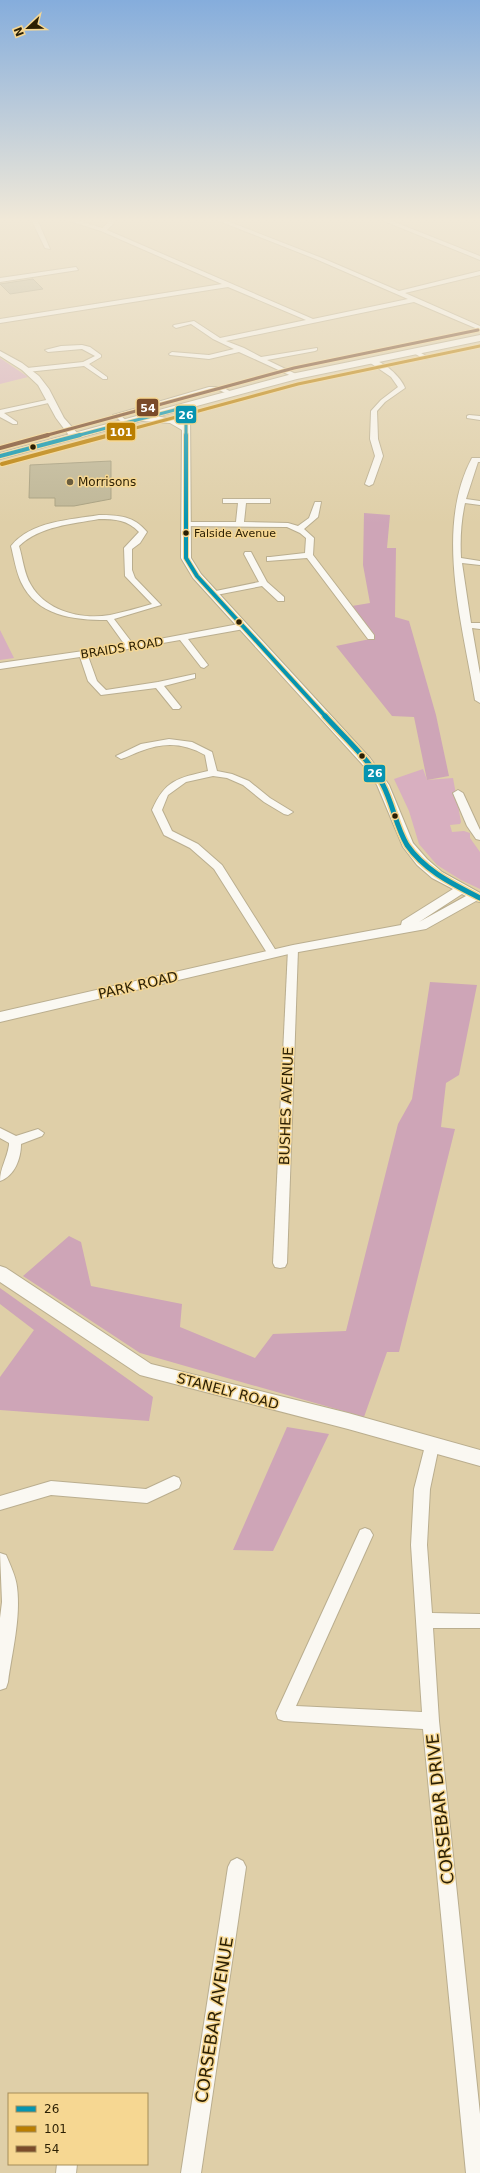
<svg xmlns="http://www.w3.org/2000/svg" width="480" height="2173" font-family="'DejaVu Sans',sans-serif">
<rect width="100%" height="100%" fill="#dfcfa8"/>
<!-- green -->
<g fill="#d8afc0">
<path d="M0,358l28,19 -28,7z"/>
<path d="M0,630l14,28 -14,2z"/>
<path d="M423,769l4,11 26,-2 8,44 -1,2 -10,1 2,7 12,-1 6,2v5l10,14v37l-19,-9 -24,-15 -18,-21 -10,-33 -15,-32z"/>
</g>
<!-- forest -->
<g fill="#cea5b7">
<path d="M364,513l26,2 -3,33h9l-1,69 14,4 27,94 13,61 -22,4 -13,-63 -22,-1 -56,-70 39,-8 -23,-32 18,-3 -7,-38z"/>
<path d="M430,982l47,3 -18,90 -13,8 -5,44 14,2 -56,223h-12l-23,65 -224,-64 -117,-77 46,-40 12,6 10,44 91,18 -2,23 75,31 18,-24 73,-3 52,-207 14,-25z"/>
<path d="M0,1288l153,109 -4,24 -149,-11v-33l34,-47 -34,-26z"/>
<path d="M287,1427l42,7 -56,117 -40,-1z"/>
</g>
<!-- building -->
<g fill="#beb696" stroke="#a79f7f">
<path d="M33,279l10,10 -33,5 -10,-10z"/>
<path d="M111,461v38l-37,7h-19v-8h-26l1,-33z"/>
</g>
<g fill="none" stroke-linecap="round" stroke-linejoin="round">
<defs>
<g id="minor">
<path d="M31,219h6l13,30 -5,-1z"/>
<path d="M63,219h10l29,9 6,-5 -1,-4h5l2,4 -7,7 206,89 95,-20 -90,-39 -104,-41h8l100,39 77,33 81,-20v4l-75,18 75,33v4l-66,-28 -188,39 18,7 17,9 56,-9v2l-2,1 -48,9 31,15 1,1 -3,2 -57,-26 -30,7 -39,-4 -1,-1 3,-2 37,3 25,-6 -21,-10 -22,-15 -15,4 -3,-2 1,-1 20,-4 26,17 86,-18 -78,-33 -228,36v-4l222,-35 -121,-53z"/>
<path d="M379,219h8l93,37v4z"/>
<path d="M76,267l2,3 -78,12v-4z"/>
<path d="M82,345l8,2 11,8v2l-12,7 18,13v2h-4l-19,-13 -57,6 -3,-2 3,-2 56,-6 12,-6 -13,-7 -34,3 -3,-2 16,-4z"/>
<path d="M414,349l14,8 1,1 -5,1 -12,-7 -1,-1z"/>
<path d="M369,360c12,-2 32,17 36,28l-20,14 -8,9 1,28 5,17 -10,28 -4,2 -4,-2 10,-28 -5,-17 1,-28 10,-11 17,-13 -7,-10 -22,-15z"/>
<path d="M209,387h13l13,7 -3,2 -13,-6h-8l-90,26 8,7 -3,2 -13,-10z"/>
<path d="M51,399l2,1v2l-49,11 13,9v2h-4l-13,-7v-7z"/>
<path d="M469,415l11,1v4l-13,-2v-2z"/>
<path d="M472,458h8v4h-2l-12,37 14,2v4l-15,-2c-4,18 -5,36 -4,55l19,3v4l-18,-2 9,60h9v6l-8,-1 8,46v29l-5,-3c-12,-74 -41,-172 -3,-242z"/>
<path d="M223,499h47v4h-24l-2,19 44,1 10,3 11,-8 6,-16h6l-3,15 -14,12 10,9 -1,17 61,80v4h-6l-61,-81 -40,3v-4h3l35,-4 1,-15 -6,-5 -13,-6 -101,-1 -4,-2 4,-2h50l2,-19h-15z"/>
<path d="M99,515c20,0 35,1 48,17l-7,11 -8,6v21l3,8 26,27 -47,14 19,25 111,-21 4,3 -4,3 -56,10 20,26 -4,3 -3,-1 -21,-27 -92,16 9,25 9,9 52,-8 37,-8v4l-31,8 17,21 -2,2h-6l-17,-21 -55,7 -13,-14 -8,-24 -80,12v-6l125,-18 -18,-25c-34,0 -70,-4 -86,-38 -5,-11 -7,-24 -10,-36 20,-25 59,-26 88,-31zM99,519c16,0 29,1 40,13l-15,16 1,28 27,28c-14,4 -28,8 -42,11 -29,5 -64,-4 -79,-30 -7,-11 -8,-26 -12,-39 21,-20 53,-22 80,-27z"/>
<path d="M245,552h6l16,30 17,15v4h-6l-16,-15 -51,10v-4l48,-10 -15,-28z"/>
<path d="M169,739l23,3 20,10 5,19 15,3 17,7 21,17 23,14 -5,3 -4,-1 -20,-12 -21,-17 -16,-7 -14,-2 -27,6 -18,13 -6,15 10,21 26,13 24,21 56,89 -1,2h-8l-55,-87 -24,-21 -26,-13 -12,-25c13,-30 26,-32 56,-39l-3,-16c-21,-12 -41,-13 -64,-4 -6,2 -13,6 -20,8l-5,-3 25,-12z"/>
<path d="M458,790l5,3 17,37v10l-4,-1 -9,-13 -14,-33z"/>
<path d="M293,946l5,3 -11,314 -2,4 -5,1 -5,-1 -2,-4 15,-314z"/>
<path d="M0,1128l16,8 22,-7 6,4 -2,3 -21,8c0,14 -6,32 -21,37 0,-13 7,-22 9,-36v-2l-9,-5z"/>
<path d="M432,1440l5,2 2,4 -9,43 -3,56 5,68 48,1v14h-47l6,93 41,393v59h-14l-43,-444 -139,-8 -6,-2 -2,-6 84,-183 5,-2 5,2 3,5 -77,171 126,6 -11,-167 3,-56 11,-43 2,-4z"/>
<path d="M174,1476l5,2 2,5 -2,5 -32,15 -96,-8 -51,15v-14l51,-15 95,8z"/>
<path d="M0,1553l6,2c4,9 10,22 11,32 4,31 -5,65 -9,95l-2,6 -6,2v-72l2,-16z"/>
<path d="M237,1858l6,3 3,6 -45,306h-20l47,-306 3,-6z"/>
<path d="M57,2164h20l-1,9h-20z"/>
</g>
<g id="tertiary">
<path d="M0,351l22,12 17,13 10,13 15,29 14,16 -1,4h-6l-15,-20 -18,-33 -16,-15 -22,-14z"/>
<path d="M186,404l4,3 1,151 10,16 169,184 19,27 24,58 14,16 15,13 38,21v9l-4,-1 -50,28 -133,24 -293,69v-10l293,-67 108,-20 1,-4 51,-32 -21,-11 -15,-13 -14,-18 -26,-62 -15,-21 -169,-186 -12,-20 1,-128 -12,-7 -27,-2 -4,-3c6,-6 35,1 43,5v-16zM462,894l4,2 -47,26z"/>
<path d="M0,1266l6,2 145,96 197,49 132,37v16l-132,-37 -208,-54 -140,-93z"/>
</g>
<path id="secondary" d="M480,335v6l-183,38 -297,80v-6l296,-80z"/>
</defs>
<!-- minor casing -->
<use href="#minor" stroke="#baae8f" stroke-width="2"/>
<!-- tertiary casing -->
<use href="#tertiary" stroke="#baae8f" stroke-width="2"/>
<!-- secondary casing -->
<use href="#secondary" stroke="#baae8f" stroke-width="2"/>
<!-- minor -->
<use href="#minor" fill="#faf8f2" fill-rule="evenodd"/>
<!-- tertiary -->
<use href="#tertiary" fill="#faf8f2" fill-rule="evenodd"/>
<!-- secondary -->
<use href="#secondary" fill="#faf8f2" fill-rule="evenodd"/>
<defs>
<path id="bus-1-far2" d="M76,436l110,-29v29"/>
<g id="bus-1-far1">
<path d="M186,435v123l11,18 129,141"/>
<path d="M0,456l80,-21"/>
</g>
<path id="bus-1" d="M325,716c19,21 44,43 58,69 10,19 13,42 24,60 18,26 46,39 73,53"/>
<path id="bus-2-far1" d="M106,436l192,-52 182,-38"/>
<path id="bus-2" d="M2,464l108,-29"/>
<path id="bus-3-far1" d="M44,436l250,-68 184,-38"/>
<path id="bus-3" d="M0,448l48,-13"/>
</defs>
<!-- bus-1-far2 casing -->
<use href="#bus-1-far2" stroke="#f6d792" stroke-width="4.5"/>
<!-- bus-1-far1 casing -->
<use href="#bus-1-far1" stroke="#f6d792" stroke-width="6"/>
<!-- bus-1 casing -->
<use href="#bus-1" stroke="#f6d792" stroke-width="8"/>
<!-- bus-2-far1 casing -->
<use href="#bus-2-far1" stroke="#f6d792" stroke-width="4.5"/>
<!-- bus-2 casing -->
<use href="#bus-2" stroke="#f6d792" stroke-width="6"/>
<!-- bus-3-far1 casing -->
<use href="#bus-3-far1" stroke="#f6d792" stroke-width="4.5"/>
<!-- bus-3 casing -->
<use href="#bus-3" stroke="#f6d792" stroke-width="6"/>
<!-- bus-1-far2 -->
<use href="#bus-1-far2" stroke="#0694b0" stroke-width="3"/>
<!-- bus-1-far1 -->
<use href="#bus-1-far1" stroke="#0694b0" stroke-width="4"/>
<!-- bus-1 -->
<use href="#bus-1" stroke="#0694b0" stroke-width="5"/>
<!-- bus-2-far1 -->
<use href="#bus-2-far1" stroke="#ba7e01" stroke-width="3"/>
<!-- bus-2 -->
<use href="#bus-2" stroke="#ba7e01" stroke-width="4"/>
<!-- bus-3-far1 -->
<use href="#bus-3-far1" stroke="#7a4b2a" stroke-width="3"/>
<!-- bus-3 -->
<use href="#bus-3" stroke="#7a4b2a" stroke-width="4"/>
</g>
<!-- sky -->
<linearGradient id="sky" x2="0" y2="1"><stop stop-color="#85addc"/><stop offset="0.42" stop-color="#f1e9d8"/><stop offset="1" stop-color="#f1e9d8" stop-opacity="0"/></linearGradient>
<rect width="480" height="524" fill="url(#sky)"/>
<!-- markers -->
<g fill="#2b1f03" stroke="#f6d792" stroke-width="1.5">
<circle cx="33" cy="447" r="3.5"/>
<circle cx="186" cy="533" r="3.5"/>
<circle cx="239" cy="622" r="3.5"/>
<circle cx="362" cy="756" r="3.5"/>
<circle cx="395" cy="816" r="3.5"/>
</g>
<circle fill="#6a5d3d" stroke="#f6d792" stroke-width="1.5" cx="70" cy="482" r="4"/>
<g text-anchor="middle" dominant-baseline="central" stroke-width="3" stroke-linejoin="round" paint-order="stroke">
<!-- far-bus labels -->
<g font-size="11" fill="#2b1f03" stroke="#f6d792" text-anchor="start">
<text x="194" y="533">Falside Avenue</text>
</g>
<!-- far-poi labels -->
<g font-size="12" fill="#2b1f03" stroke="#f6d792" text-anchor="start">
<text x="78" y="482">Morrisons</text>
</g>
<!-- far-street labels -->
<g font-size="12" fill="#2b1f03" stroke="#f6d792">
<text transform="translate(122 648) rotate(-9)">BRAIDS ROAD</text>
</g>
<!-- street labels -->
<g font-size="14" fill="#2b1f03" stroke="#f6d792">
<text transform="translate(138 985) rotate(-13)">PARK ROAD</text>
<text transform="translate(286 1106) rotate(-88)">BUSHES AVENUE</text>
<text transform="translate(228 1391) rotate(15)">STANELY ROAD</text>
</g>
<!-- near-street labels -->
<g font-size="17" fill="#2b1f03" stroke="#f6d792">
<text transform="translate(440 1809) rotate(-96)">CORSEBAR DRIVE</text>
<text transform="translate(214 2020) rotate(-81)">CORSEBAR AVENUE</text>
</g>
</g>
<g stroke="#f6d792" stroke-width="1.5">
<rect x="136" y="398" width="23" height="19" rx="4" fill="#7a4b2a"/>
<rect x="175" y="405" width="22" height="19" rx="4" fill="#0694b0"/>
<rect x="106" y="422" width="30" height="19" rx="4" fill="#ba7e01"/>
<rect x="363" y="764" width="23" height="19" rx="4" fill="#0694b0"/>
</g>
<g font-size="11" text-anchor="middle" font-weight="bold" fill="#fff">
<text x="148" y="412">54</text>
<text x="186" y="419">26</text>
<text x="121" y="436">101</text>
<text x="375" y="777">26</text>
</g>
<!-- legend -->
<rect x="8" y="2093" width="140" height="72" fill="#f6d792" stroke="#a58d59"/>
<rect x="16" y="2106" width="20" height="6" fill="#0694b0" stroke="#a58d59"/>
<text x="44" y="2113" font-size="12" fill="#2b1f03">26</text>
<rect x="16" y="2126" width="20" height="6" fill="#ba7e01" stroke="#a58d59"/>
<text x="44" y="2133" font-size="12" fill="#2b1f03">101</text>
<rect x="16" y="2146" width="20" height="6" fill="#7a4b2a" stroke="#a58d59"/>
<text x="44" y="2153" font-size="12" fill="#2b1f03">54</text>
<!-- north arrow -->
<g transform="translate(28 28) rotate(248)" stroke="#f6d792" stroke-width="3" paint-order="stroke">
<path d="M0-3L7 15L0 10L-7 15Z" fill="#2b1f03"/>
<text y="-6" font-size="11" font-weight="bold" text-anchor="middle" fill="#2b1f03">N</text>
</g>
</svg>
